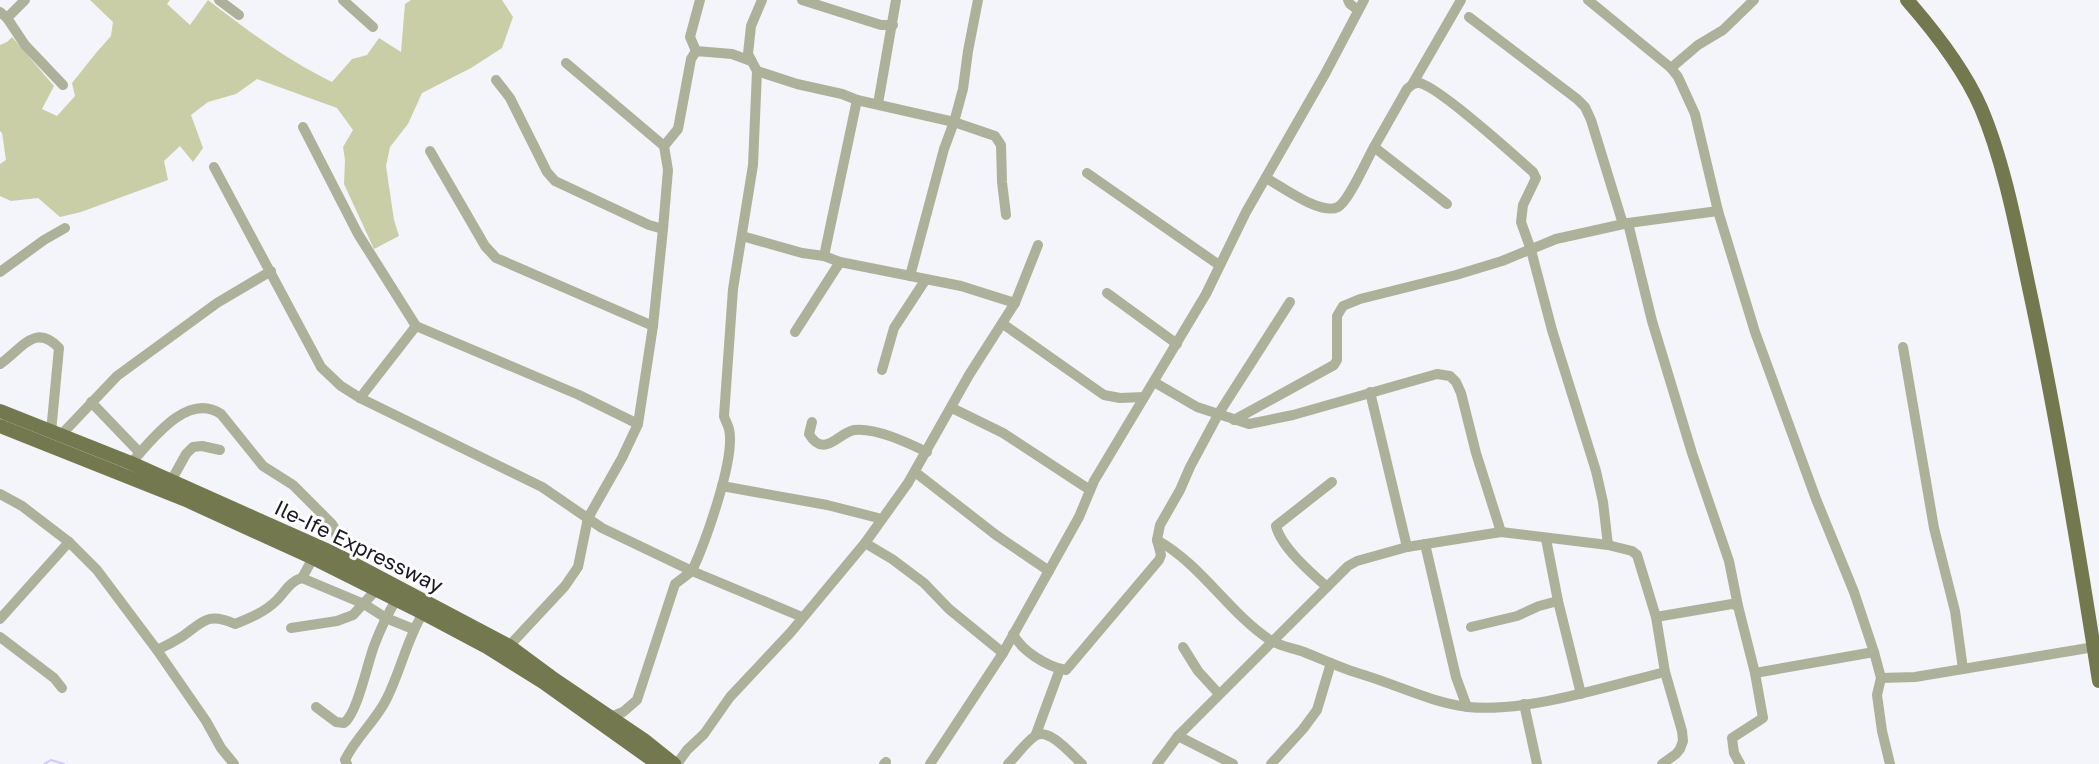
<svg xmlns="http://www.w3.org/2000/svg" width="2099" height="764" font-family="'Golos Text',sans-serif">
<rect width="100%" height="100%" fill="#f4f4fb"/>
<!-- green -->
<path fill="#c9cea7" d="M90,0h80l-3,4 23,21 18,-25c40,31 79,60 124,82l20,-23 15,-4 12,-17 22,14 4,-48 6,-4h91l11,17 -11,31 -31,20 -49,25 -14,31 -18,23 -4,19 8,54 5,16 -25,13 -30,-65 1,-24 -2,-13 10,-17 -16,-22 -80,-29 -21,15 -28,8 -17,13 12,33 -10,14 -13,-16 -16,15 4,19 -87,32 -21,5 -22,-19 -27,3 -11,-5v-32l6,-4 -4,-27 -2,-2v-86l7,-3 5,-5 42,49 -12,23 15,7 18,-20 -3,-13 24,-30 15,-17 2,-14z"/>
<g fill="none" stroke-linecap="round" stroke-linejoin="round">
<!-- stream -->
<path stroke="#cdcafd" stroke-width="2" d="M44,764l7,-4 13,4"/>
<!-- minor -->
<g stroke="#aeb19a" stroke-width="10">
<path d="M219,0l20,15"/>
<path d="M343,0l30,27"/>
<path d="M802,0l79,25h12"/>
<path d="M1348,0l2,4 8,6"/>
<path d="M1588,0l83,68 7,9 17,37 23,97 37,121 61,167 38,93 20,60 7,26 -4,17 5,36 8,33"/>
<path d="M0,12l7,6 18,27 38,40"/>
<path d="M1469,17l108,82 8,8 6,13 32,104"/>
<path d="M7,18l18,-18"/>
<path d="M696,51l-6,-14 10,-37"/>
<path d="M1671,68l27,-23 25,-15 31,-30"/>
<path d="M757,71l40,13 45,10 15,6 -33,156"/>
<path d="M496,80l14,18 37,74 8,9 94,44 14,4"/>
<path d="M1413,83l48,-83"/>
<path d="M857,100l97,22 41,14 6,9 1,37 4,33"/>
<path d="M878,104l18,-104"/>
<path d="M303,127l55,107 58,92 163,69 59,29"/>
<path d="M664,146l14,-17 13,-70 5,-8 36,3 19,7"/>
<path d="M430,151l55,95 11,12 157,68"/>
<path d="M214,167l107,200 20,19 19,12 182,89 60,41 90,43c13,-28 44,-113 37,-142 -1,-4 -4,-9 -5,-13l9,-127 20,-124 4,-94 -9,-17 3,-28 11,-26"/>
<path d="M1087,173l132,92"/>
<path d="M1266,178c15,8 55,38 72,29 11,-6 29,-48 36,-60"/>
<path d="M1447,204l-73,-57 33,-58c4,-3 6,-7 12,-6 18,2 96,73 114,89l3,6 -13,27 -2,17 10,28 21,80 44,141 7,31 5,43"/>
<path d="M1628,223l24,98 40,132 37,108 9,45"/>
<path d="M742,236l60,17 22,3 16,6 121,24 54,17"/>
<path d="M0,272l44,-32 21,-12"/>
<path d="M910,276l34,-127 10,-27 9,-33 5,-38 10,-51"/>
<path d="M1107,293l70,51"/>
<path d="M1290,302l-71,111 -29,54 -10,23 -20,35 -3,15c45,25 71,72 113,100 9,6 23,8 34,12 20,8 39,17 60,23 33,10 69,28 104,32 58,6 140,-21 197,-35"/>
<path d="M1003,324l101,71 16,3 24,-1"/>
<path d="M795,332l45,-70"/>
<path d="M1903,347l31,181 21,83 8,58"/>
<path d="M0,364c21,-14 35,-42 59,-16l-8,84"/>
<path d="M882,370l12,-42 32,-49"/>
<path d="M1154,382l43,25 52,17 44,-9 144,-41 13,2 6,6 5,11 15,60 25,79"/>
<path d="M1370,392l37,155"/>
<path d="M360,398l56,-72"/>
<path d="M91,402l49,51"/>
<path d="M952,408l51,25 87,57"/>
<path d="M1234,420l100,-55 3,-5v-44l6,-10 17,-7 96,-24 46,-14 54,-22 72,-16 90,-12"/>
<path d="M812,422l-3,12c15,25 29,-1 45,-4 21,-3 54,13 73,22"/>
<path d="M60,436l57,-60 100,-73 54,-32"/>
<path d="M131,463c20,-22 56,-72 90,-49l42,52 30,19 39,39c7,9 4,19 3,30"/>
<path d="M915,472l81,63 53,36"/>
<path d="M171,481l15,-27 7,-7 9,-1 18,4"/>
<path d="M722,486l105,19 55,14"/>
<path d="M0,494l22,12 47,36 28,28 60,80 49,71 15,27 13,16"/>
<path d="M1546,539l12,62 23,93"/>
<path d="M865,543l27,16 32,24 25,26 54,44"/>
<path d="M1425,544l31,133 11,30"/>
<path d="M302,578l62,26 22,14 27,11"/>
<path d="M1327,587c-16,-14 -46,-40 -51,-61l56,-44"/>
<path d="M1656,617l76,-13 6,2 17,67 119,-21"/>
<path d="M0,619l69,-77"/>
<path d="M1471,627l46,-11 22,-10 19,-5"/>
<path d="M291,628l46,-7 16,-6 24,-26"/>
<path d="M1013,634c9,17 34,33 53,36l93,-110 2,-5 -4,-15"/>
<path d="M0,637l54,41 8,10"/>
<path d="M509,646l56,-60 13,-19 10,-49 34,-60 16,-34 15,-98 10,-97 5,-59 -4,-24 -98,-83"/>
<path d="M1183,647l15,24 21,23"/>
<path d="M157,650c9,-4 18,-9 26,-14 21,-15 25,-24 52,-12 15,-6 30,-12 42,-24 8,-8 13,-19 25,-22l11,-20"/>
<path d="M1881,678l34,-1 179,-30"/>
<path d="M1524,704l13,60"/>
<path d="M316,707l20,15 8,1c13,-9 23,-58 30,-77 6,-16 13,-31 22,-46"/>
<path d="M610,717l13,-5 14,-12 38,-116 17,-13 110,46"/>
<path d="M1036,734l24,-65"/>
<path d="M1178,736l55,28"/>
<path d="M347,764l-2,-4c11,-23 31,-39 42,-62 14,-28 20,-59 36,-85"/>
<path d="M677,764l10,-14 17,-16 26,-37 61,-65 74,-89 43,-60 61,-108 46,-72 23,-58"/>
<path d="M884,764l2,-2"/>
<path d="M930,764l73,-111 76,-136 15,-36 112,-187 40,-82 79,-138 39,-74"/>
<path d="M1008,764c9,-9 17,-21 27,-28 13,-10 37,19 47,28"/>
<path d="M1157,764l21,-28 170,-170 9,-5 50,-14 94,-15 107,13 24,6 5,4 19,62 9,55 17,59 1,10 -3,8 -4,5 -14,10"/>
<path d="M1271,764l32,-35 14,-19 14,-47"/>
<path d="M1740,764l-6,-11 -2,-15 31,-20 -8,-45"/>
</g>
<!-- major -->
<g stroke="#73784e" stroke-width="14">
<path d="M1907,0c28,32 57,69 74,108 24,56 37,129 50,189 27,127 48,255 68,384"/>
<path d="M0,411l131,52 204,91 174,92 42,31 93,63 30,24"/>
<path d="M0,426l186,74 127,58 110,55 64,34 56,35 115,82"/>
</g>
</g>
<g text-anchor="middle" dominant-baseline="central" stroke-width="6" stroke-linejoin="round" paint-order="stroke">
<!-- street labels -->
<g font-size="21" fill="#191824" stroke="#fff">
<text transform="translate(359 546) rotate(26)">Ile-Ife Expressway</text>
</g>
</g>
</svg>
